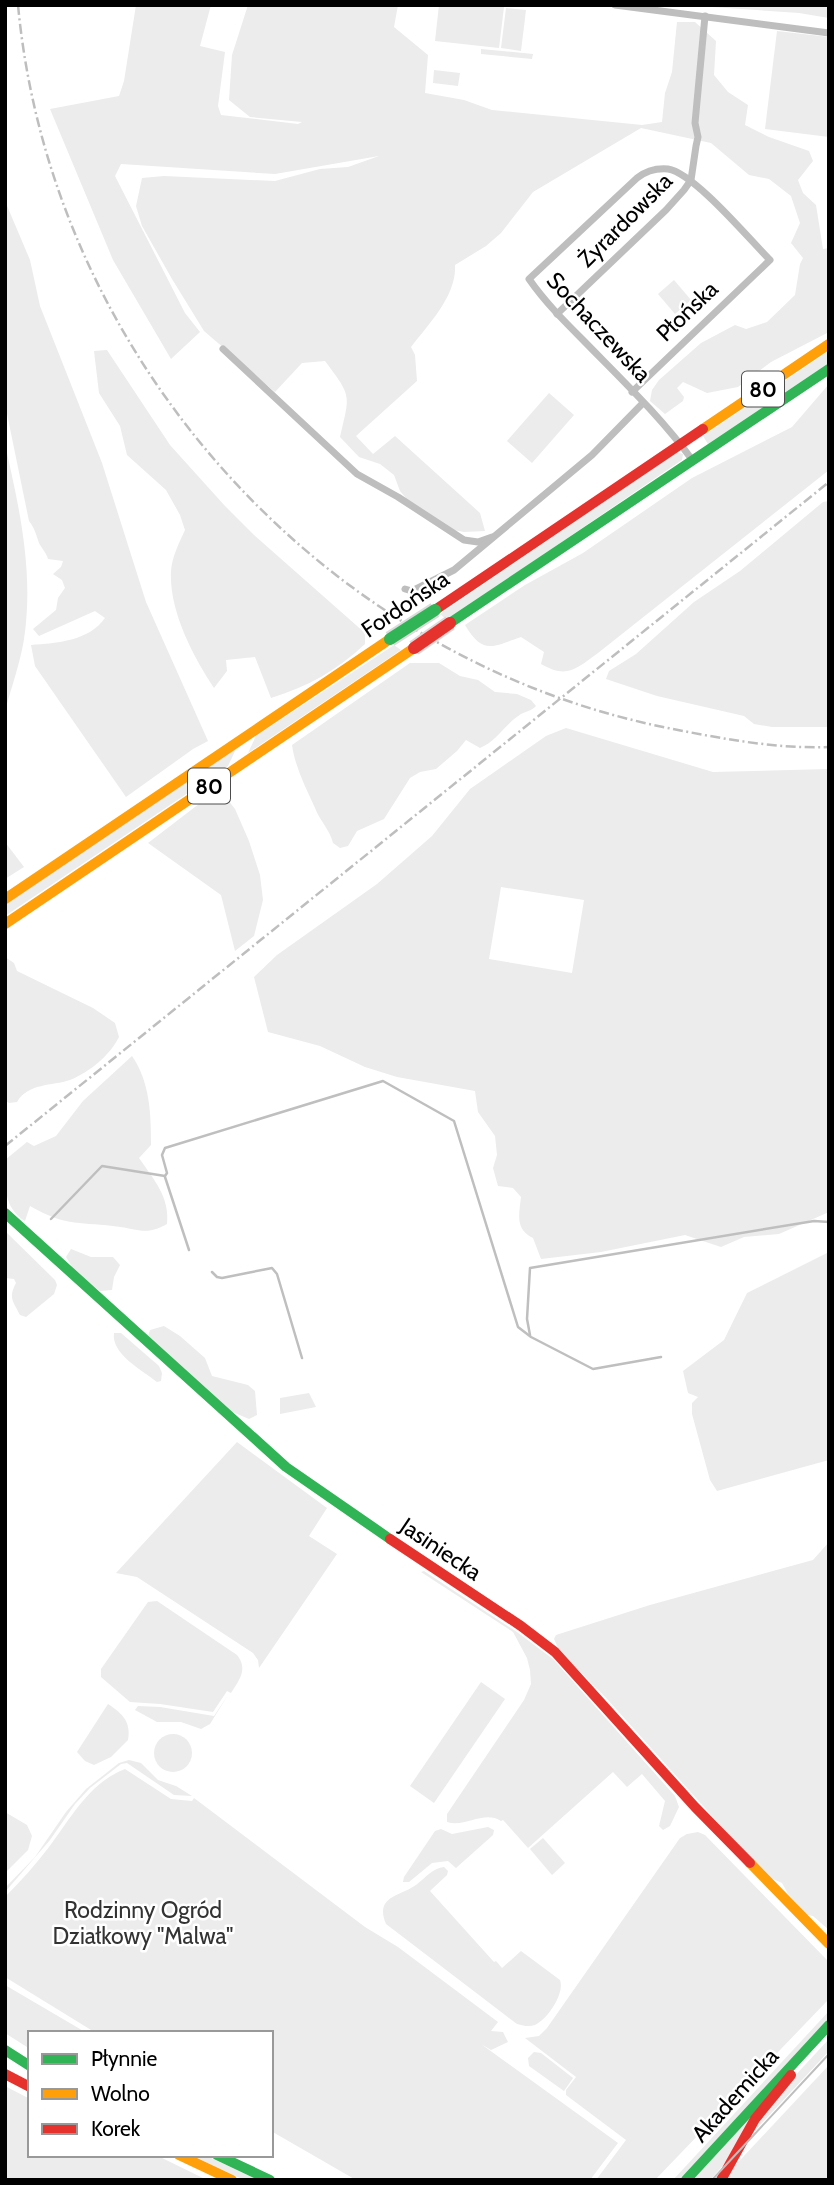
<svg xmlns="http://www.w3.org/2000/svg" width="834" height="2185" font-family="Cabin,sans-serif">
<rect width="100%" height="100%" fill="#fff"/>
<!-- green -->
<g fill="#ececec" fill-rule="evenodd">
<path d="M136,5h75l-11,41 25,6 -7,54 3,9 77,9 4,-2 -52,-5 -21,-17 3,-45 16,-50h150l-4,22 34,28 -3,38 39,7 28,10 150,15 20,-3 3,-29 7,-21 5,-50h18l21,19 -2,34 14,17 20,13 -3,20 24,12 40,14 4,10 -15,19 5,13 13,12 7,44 6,-1v84l-58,30 -33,25 -31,6 -24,-11 -6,6 7,9 -1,4 -18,13 -15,-13 2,-11 7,-10 42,-37 34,-18 11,4 21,-7 28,-27 5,-31 3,-6 -12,-15 9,-20 -9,-27 -22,-17 -20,-4 -38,-32 -70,-15 -108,64 -32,41 -15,13 -31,19c2,30 -26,59 -44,82l4,8 2,26 -61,55 17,18 22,-18 85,77 5,18 -21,1 -16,-3 -37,-25 -11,-13 -6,-16 -14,-11 -21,-7 -19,-20c10,-43 12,-40 -15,-76l-23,2 -27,29 -71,-61 -32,-52 -30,-53 -6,-20 6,-28 22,-2 111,5 45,-12 28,-2 31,-11 -104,18 -154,-10 -6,12 70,137 15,19 -29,27 -58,-99 -63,-151 69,-13 5,-15z"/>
<path d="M439,5l65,2 -5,41 -64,-7z"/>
<path d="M682,5h147v13l-30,-5z"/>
<path d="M506,8l20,2 -5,41 -20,-3z"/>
<path d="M777,31l52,6v100l-64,-8z"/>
<path d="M481,49l52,5 -1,5 -51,-5z"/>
<path d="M434,70l26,3 -2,13 -25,-3z"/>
<path d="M5,201l25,59 10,46 62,157 44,139 62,139 -15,8 -67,48 -91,-131 -4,-21c26,-2 58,-4 74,-27l-10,-7 -56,25 -6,-7 23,-19 2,-12 7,-10 -3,-8 -9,-6 8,-7 2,-6 -15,-2c-2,-7 -6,-10 -9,-16 -3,-9 -4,-14 -10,-22l-24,-117z"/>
<path d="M674,280l17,20 -16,14 -17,-20z"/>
<path d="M107,350l63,95 55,61 29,29 111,98v11c-27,26 -58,43 -94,54l-16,-41 -29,3 1,11 -13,17c-21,-32 -45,-77 -43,-117 1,-14 8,-28 14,-41l-5,-15 -14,-25 -39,-35 -7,-29 -21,-33 -5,-42z"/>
<path d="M829,351v12l-121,81 -5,-8z"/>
<path d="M829,384v86l-231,183c-22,16 -31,26 -57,11l3,-12 -23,-15c-29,10 -38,18 -56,-12l60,-40 58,-32 109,-75 100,-51z"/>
<path d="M549,393l25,22 -42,48 -25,-22z"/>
<path d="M5,444c14,63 28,123 20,188 -3,26 -13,53 -20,79z"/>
<path d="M677,452l6,2 -1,6 -235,160 -7,-6z"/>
<path d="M829,501v226h-57l-18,-3 -10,-8 -87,-20 -51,-17 3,-8 27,-17 58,-52 46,-31 83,-69z"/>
<path d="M394,645l7,5 -153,103 8,-17z"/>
<path d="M410,663h29l21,13 18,4 17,12 22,2 14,6 5,6c-5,5 -9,5 -15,8 -16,10 -24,27 -41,34l-14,-8 -9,11 -21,18 -16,3 -10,6 -26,41 -27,12 -9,15 -8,2 -7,-5c-3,-13 -13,-22 -18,-35 -9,-20 -20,-41 -23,-63z"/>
<path d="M566,728l147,44 116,-3v443l-50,22 -35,3 -23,10 -36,-12 -84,17 -60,7 -8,-21c-18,-9 -14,-23 -12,-41l-8,-9 -15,-2 -5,-18 4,-13 -2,-19 -17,-24 -3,-21 -78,-14 -32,-10 -45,-21 -52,-14 -14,-55 23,-22 100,-71 55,-48 38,-47 76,-53zM501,887l83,13 -12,73 -83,-14z"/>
<path d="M236,749l-8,17 -223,150v-12z"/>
<path d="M224,795l11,14 14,32 11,34 3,25 -9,36 -19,15 -14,-56 -73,-52 60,-46z"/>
<path d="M5,842l19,25 -19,12z"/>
<path d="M5,957l9,6 3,8 76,37 22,15 4,14c-9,18 -29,35 -49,43 -18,6 -42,3 -53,22l-8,1 -4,-3z"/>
<path d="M132,1056c18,26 19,58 19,89l-12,13c15,22 31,39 28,66 -20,11 -26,6 -47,3 -39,-6 -52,1 -90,-21l-5,15c-22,-13 -20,-37 -20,-61l22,-18 7,4 22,-10 27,-35z"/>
<path d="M5,1231l50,49 2,5 -3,9 -28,23 -6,-2c-7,-14 -12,-17 -4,-32l-2,-4 -9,-1z"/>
<path d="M71,1249l20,8h22l7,8 -6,12 -2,13 -12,1 -24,-18 -10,-16z"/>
<path d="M829,1252v208l-112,31 -7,-11 -18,-66v-11l6,-6 -10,-4 -5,-22 41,-31 23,-47z"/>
<path d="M164,1326l16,10 25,22 7,18 36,9 7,6 2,24 -8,4 -19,-8 -82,-75 2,-6z"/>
<path d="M114,1333h7l38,33 3,7 -1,8 -4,1c-15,-12 -46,-28 -43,-49z"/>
<path d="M309,1393l7,14 -36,7v-16z"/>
<path d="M237,1442l90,66 -18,28 28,18 -78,114 -1,-8 -5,-7 -116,-76 -21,-4z"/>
<path d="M829,1542v388l-16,-14 -6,-1 -19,-21 -6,-11 -16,-7 -159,-177 -48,-49 -5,-11 2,-4 94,-30 163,-45z"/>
<path d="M424,1571l93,61 36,27 122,137 4,11 -9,19 -7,4 -4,-4 6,-25 -23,-27 -15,13 -14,-15 -85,76 -25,-28 -2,1c-17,-11 -36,7 -54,1v-8l77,-114 7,-16 -1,-14 -3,-12 -14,-26 -92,-60z"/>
<path d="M157,1601l80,54c11,14 3,24 -6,38l-4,-2 -14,21 -53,-8 -30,-2 -29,-25v-8l47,-67z"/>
<path d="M481,1682l24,17 -71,104 -24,-17z"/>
<path d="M228,1695l-18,29 -9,5 -20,-7h-24l-22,-12 3,-4 22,1 54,9z"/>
<path d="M108,1704c15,10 23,18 20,36l-17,17 -17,8 -9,-4 -8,-9z"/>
<circle cx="173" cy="1753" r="19"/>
<path d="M129,1760l12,3 17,17 18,6 16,10 -18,-1 -47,-32 -6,1 -31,24 -15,16 -25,36 -45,52v-4l30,-31 31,-45 20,-23 33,-26z"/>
<path d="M125,1769l46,30 21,2 2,-3 171,129 33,20 100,75 -7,9 12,1 5,10 -17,8 -10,-6 137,99 -28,37h-234l-85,-49v-98h-175l-91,-56v-80c16,-16 31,-33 44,-50 22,-29 40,-64 76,-78z"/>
<path d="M5,1812l22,13 5,11 -4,14 -23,23z"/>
<path d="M488,1827l6,3 -1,5 -37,33 -8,-7 -16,2 -23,19h-6l1,-5 31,-46 6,-2 11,5z"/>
<path d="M698,1832l7,3 124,127v37l-174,181h-59l30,-40 -60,-45v-5l10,-13 -51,-39 14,-2 8,-8 133,-190 7,-4z"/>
<path d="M543,1838l22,25 -13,12 -22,-26z"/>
<path d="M444,1867l4,4 -1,4 -17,16 64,71 2,-1 6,7 19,-17 39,29c5,13 -12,39 -25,45 -6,2 -11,1 -18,-1l-131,-100c-12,-28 15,-28 30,-39 9,-7 17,-17 28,-18z"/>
<path d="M5,1985l75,44 5,4h-55v16l-25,-16z"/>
<path d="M829,2011v7l-150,162h-6z"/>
<path d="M829,2039v12l-82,88 20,-33z"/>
<path d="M534,2052l7,1 32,25 -9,13 -35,-25 -1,-8z"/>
<path d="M829,2065v115h-104l4,-8z"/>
<path d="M5,2086l25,13v56h126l51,25h-202z"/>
<path d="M762,2103l-34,57 -18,20h-17z"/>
<path d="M191,2155h14l53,25h-14z"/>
</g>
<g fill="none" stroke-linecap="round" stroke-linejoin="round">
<!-- stream -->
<g stroke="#bfbfbf" stroke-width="2.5">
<path d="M165,1177l24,73"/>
<path d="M51,1219l51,-53 63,10 2,-3 -5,-18 3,-7 218,-67 71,40 64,206 13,10 62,32 68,-12"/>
<path d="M212,1272l5,5 5,1 50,-10 5,6 25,84"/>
<path d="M530,1335l-3,-16 3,-51 284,-47 15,1"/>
</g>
<!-- street -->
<g stroke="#bebebe" stroke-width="7">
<path d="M615,5l214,28"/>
<path d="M557,314l109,-104 18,-20 7,-10 5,-34 2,-9 -3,-14 10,-107"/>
<path d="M223,349l134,125 41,23 66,43 14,2 14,-5"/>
<path d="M632,392l138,-132c-21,-21 -76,-87 -102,-91 -12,-1 -22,2 -31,9l-108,101c16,23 35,42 54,61 38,39 78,77 110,121"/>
<path d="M405,589l7,2 42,-21 138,-115 51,-52"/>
</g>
<!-- fast -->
<g stroke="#30b455" stroke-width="10">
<path d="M450,623l379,-254"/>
<path d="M5,1213l281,254 104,72"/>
<path d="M5,2050l25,16"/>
<path d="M217,2155l53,25"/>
<path d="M686,2180l143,-155"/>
</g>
<!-- slow -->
<g stroke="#ff9f0a" stroke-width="10">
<path d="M703,429l126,-85"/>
<path d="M5,899l385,-260"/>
<path d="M5,924l409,-276"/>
<path d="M750,1863l79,81"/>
<path d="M179,2155l53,25"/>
</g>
<!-- jam -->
<g stroke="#e5322d" stroke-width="10">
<path d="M435,610l268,-181"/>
<path d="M390,1539l131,87 34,26 140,155 55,56"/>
<path d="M5,2074l25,13"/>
<path d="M721,2180l34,-61 36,-44"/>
</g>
<!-- tram -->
<path stroke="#bebebe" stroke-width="2" d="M712,2180l117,-126"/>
<!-- rail -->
<g stroke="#bebebe" stroke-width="2.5" stroke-dasharray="10 3.5 2 3.5" stroke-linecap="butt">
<path d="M18,5c33,353 307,657 655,724 51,10 104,20 156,18"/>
<path d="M5,1146l824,-664"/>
</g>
<defs>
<path id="fast-bridge" d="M390,639l45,-29"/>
<path id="jam-bridge" d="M414,648l36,-25"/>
</defs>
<!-- fast-bridge casing -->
<use href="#fast-bridge" stroke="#dbdbdb" stroke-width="16" stroke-linecap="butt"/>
<!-- jam-bridge casing -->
<use href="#jam-bridge" stroke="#dbdbdb" stroke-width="16" stroke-linecap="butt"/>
<!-- fast-bridge -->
<use href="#fast-bridge" stroke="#30b455" stroke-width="12"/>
<!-- jam-bridge -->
<use href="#jam-bridge" stroke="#e5322d" stroke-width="12"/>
</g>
<g text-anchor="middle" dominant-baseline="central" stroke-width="5" stroke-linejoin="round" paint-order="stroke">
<!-- shield labels -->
<g fill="#fff" stroke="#4c4c4c" stroke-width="2">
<rect x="742" y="371.5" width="42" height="35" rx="5"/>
<rect x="188" y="768.5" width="42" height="35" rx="5"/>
</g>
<g font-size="21" font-weight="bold" fill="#000">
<text x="763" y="389">80</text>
<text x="209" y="786">80</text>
</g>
<!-- street labels -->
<g font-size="23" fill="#000" stroke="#fff">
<text transform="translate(625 220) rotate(-45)">Żyrardowska</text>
<text transform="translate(687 311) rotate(-44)">Płońska</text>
<text transform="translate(599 327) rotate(47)">Sochaczewska</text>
<text transform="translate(405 604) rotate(-34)">Fordońska</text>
<text transform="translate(441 1549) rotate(34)">Jasiniecka</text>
<text transform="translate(735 2095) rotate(-48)">Akademicka</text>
</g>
<!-- park labels -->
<g font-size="23" fill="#333" stroke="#fff">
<text x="143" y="1910">Rodzinny Ogród<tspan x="143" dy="26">Działkowy "Malwa"</tspan></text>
</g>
</g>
<!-- border -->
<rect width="834" height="2185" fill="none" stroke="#000000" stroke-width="14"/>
<!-- legend -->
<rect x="28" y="2031" width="245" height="126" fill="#ffffff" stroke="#999999" stroke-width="2"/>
<rect x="42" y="2054" width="35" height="10" fill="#30b455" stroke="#999999" stroke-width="2"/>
<text x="91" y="2066" font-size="21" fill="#000000">Płynnie</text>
<rect x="42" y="2089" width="35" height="10" fill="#ff9f0a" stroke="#999999" stroke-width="2"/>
<text x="91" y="2101" font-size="21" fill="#000000">Wolno</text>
<rect x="42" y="2124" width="35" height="10" fill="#e5322d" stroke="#999999" stroke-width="2"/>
<text x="91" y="2136" font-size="21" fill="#000000">Korek</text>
</svg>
